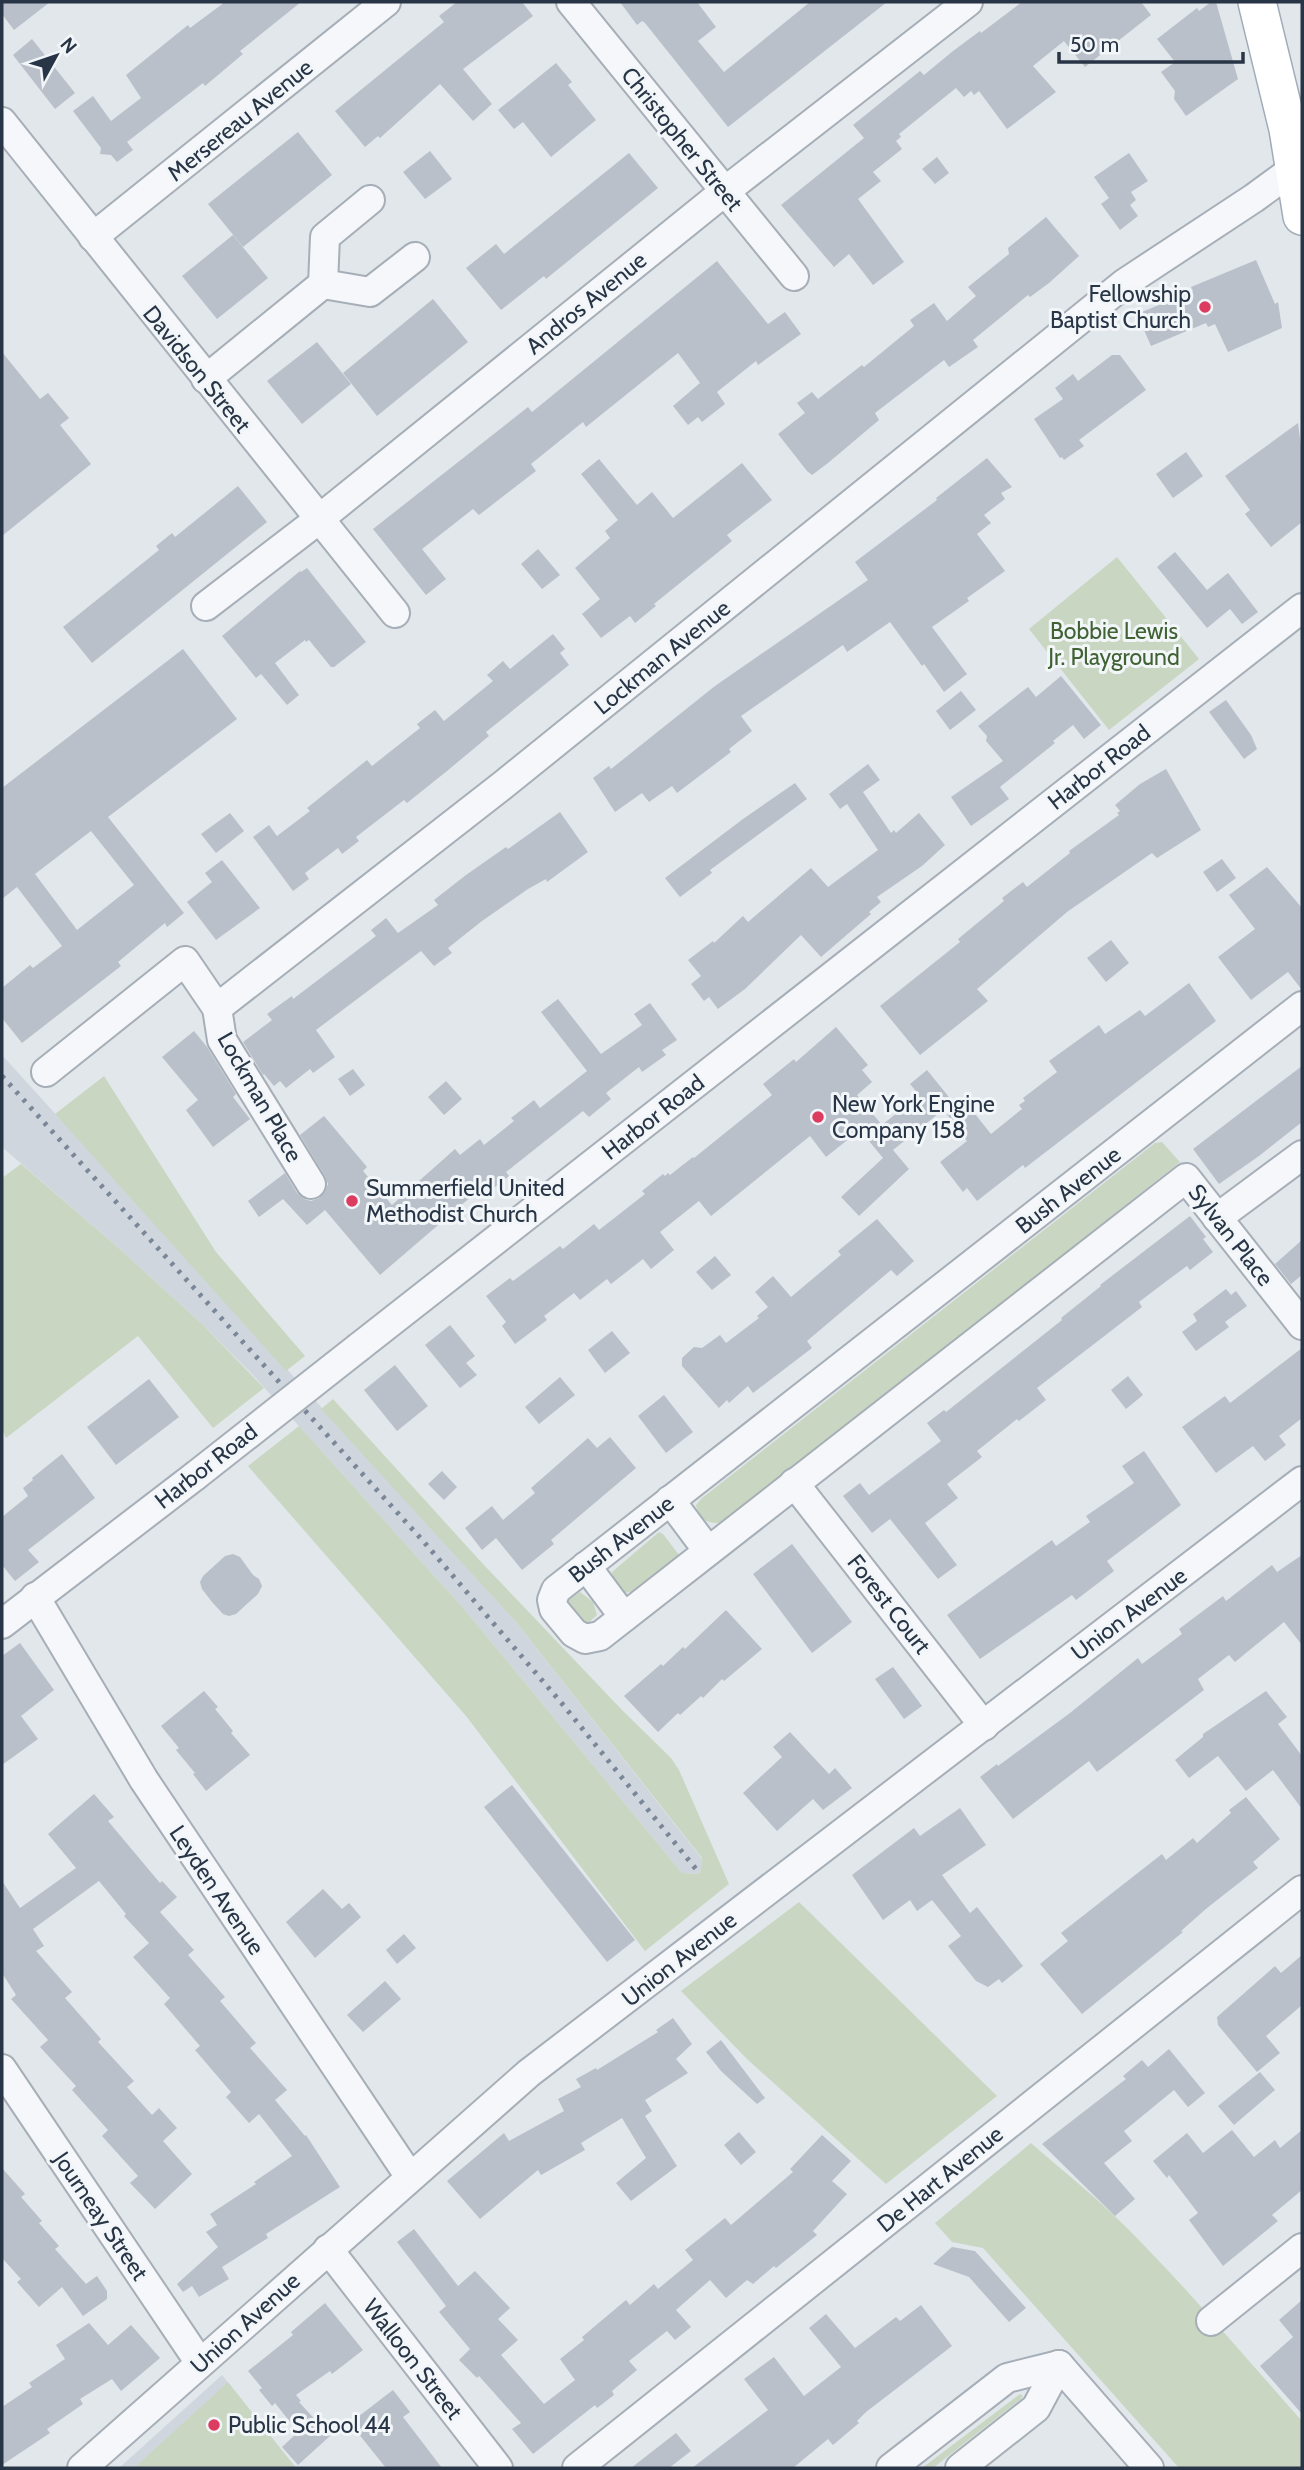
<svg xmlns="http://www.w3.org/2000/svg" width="1304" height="2470" font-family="Cabin,sans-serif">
<rect width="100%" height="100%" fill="#e2e7ec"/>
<!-- built -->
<g fill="#d0d6de">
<path d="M2,1055l514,567 186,237 -2,15 -18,-1 -218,-264 -213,-236 -48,-48 -89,-81 -112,-97z"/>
<path d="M222,2375l74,93h-177z"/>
</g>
<!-- green -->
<g fill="#c9d7c2">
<path d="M1117,557l82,102 -90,71 -80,-101z"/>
<path d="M104,1076l112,176 89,104 -19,15 -231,-257z"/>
<path d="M1162,1142l18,20 -450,357c-15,8 -31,4 -34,-14l6,-7 453,-355z"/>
<path d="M21,1164l93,80 89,81 61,63 -51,40 -75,-92 -132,102 -4,-9v-251z"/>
<path d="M333,1399l150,165 139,146 49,48 8,12 50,114 -84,67 -179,-235 -218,-250 51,-40 165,183 218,264 18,1 2,-16 -186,-236 -195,-213z"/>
<path d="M659,1532l4,2 16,21 -46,36 -8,2c-8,-4 -13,-12 -13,-21z"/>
<path d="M580,1592l13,10 4,13 -12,11 -19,-24z"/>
<path d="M799,1902l198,194 -111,88 -138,-124 -67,-69z"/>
<path d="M1031,2143c32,28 66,55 96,85 61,61 117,128 175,193v47h-123l-196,-220 -31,-6 -17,-19z"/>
<path d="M228,2382l68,86h-162z"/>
<path d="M1020,2394l3,2 -2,3 -88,69h-11z"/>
</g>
<!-- building -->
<g fill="#b9c0ca" fill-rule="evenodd">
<path d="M2,2h48l-36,28 -12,-16z"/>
<path d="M225,2h76l-61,49 3,3 -38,32 -2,-3 -76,59 6,8 -16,12 -6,-7 -11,-1 1,-6 -28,-37 20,-15 18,25 30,-23 -15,-23 62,-50 2,3z"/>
<path d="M457,2h65l11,14 -70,53 29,35 -19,17 -33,-37 -60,54 -2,-2 -13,11 -30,-36 109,-89 -5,-6z"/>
<path d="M620,2h77l19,25 -18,14 26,31 86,-70h77l-159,125 -83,-104 -3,-2 -5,4z"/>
<path d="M1022,2h119l10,13 -66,52 -21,-26 -31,25 23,26 -49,37 -28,-38 -5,4 -3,-4 -7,6 -8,-9 -57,46 2,3 -5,4 6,8 -29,23 8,9 -23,18 46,63 -31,23 -24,-31 -15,13 -53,-62 83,-67 -11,-13 67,-54 4,4 29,-24 27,-20 1,2z"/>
<path d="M1211,2h5l22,77 -52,37 -12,-17 1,-8 -14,-19 14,-10 -18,-23 40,-31 2,3z"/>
<path d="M32,39l43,54 -20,16 -42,-54z"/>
<path d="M556,63l16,19 -4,3 28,35 -45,37 -28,-35 -9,7 -16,-19z"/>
<path d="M298,132l34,43 -89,72 -35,-43z"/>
<path d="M430,151l22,28 -27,20 -22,-27z"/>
<path d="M629,153l29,35 -112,91 -2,-3 -43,34 -35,-42 30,-24 8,10z"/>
<path d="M1129,153l19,28 -17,11 5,8 -6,5 8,11 -18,14 -19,-26 8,-6 -15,-21z"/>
<path d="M937,157l12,16 -14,11 -13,-15z"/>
<path d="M1046,217l33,39 -30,27 -19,14 -2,-2 -55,45 5,7 -29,20 -5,-7 -69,53 4,7 -51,43 -16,12 -5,-4 -29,-37 27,-21 -8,-10 15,-11 6,7 44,-34 2,2 50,-41 -4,-6 24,-17 13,18 29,-25 -8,-9 41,-33 -1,-6z"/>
<path d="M233,235l35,43 -51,41 -35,-43z"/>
<path d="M1256,260l19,44 3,-2 4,26 -54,24 -13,-28 -7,3 -2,-4 -55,23 -14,-32 56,-23 -2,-4z"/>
<path d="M717,261l51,63 17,-12 16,22 -43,31 -2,-4 -39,31 8,12 -23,18 -4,-5 -10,8 -15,-19 27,-23 -22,-30 -92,74 -3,-5 -52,42 5,7 -57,44 -6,-6 -51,40 24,30 -20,16 -53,-66 155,-122 4,5z"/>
<path d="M433,299l35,43 -91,74 -34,-43z"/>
<path d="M317,342l34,42 -49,40 -35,-43z"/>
<path d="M2,352l38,47 8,-6 21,25 -9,7 31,39 -89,72z"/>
<path d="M1112,355h8l26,35 -67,50 5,6 -20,14 -2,-3 -2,1 -26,-39 29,-20 -8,-11 18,-14 5,7z"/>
<path d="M1298,423l4,31v68l-31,25 -26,-33 5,-4 -25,-34z"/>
<path d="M1186,452l17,24 -30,22 -17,-24z"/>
<path d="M987,458l25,29 -11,6 4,6 -21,16 7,8 -14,11 28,37 -38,27 2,3 -37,26 35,47 -23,18 -20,-28 -2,2 -32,-44 -43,30 -4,-7 -102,71 11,15 -23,18 2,3 -54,41 -5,-7 -23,16 -7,-9 -27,19 -22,-34 16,-12 2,3 104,-83 153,-106 -13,-18 82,-62 -1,-2z"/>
<path d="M599,459l38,46 15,-13 21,26 69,-55 30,37 -45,35 5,6 -78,63 2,2 -21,17 -5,-7 -29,22 -19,-24 18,-15 -25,-31 35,-30 -5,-7 13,-11 -37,-46z"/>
<path d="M238,486l29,36 -175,141 -29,-36 96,-77 -3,-4 16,-13 3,4z"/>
<path d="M538,549l22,26 -18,14 -21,-25z"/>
<path d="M1175,552l32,38 21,-17 30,39 -16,12 -12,-15 -23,19 -50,-61z"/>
<path d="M307,568l59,74 -32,25h-3l-22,-27 -3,2 -1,-2 -30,23 24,32 -12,10 -26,-31 -5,4 -34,-42 78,-65 1,1z"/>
<path d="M553,634l12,15 -5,4 9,12 -83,67 3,4 -42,35 -40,32 -3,-3 -48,37 3,4 -17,13 -4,-6 -33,25 4,6 -16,12 -40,-54 16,-12 8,11 33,-25 -3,-3 60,-48 5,6 48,-38 -3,-4 18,-14 9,11 49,-40 -6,-6 16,-14 7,8z"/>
<path d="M183,649l54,70 -129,98 76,96 -17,14 -2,-4 -47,39 3,4 -99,77 -20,-25v-30l28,-23 3,3 29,-22 -45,-59 -15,12v-111zM91,831l43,54 -57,45 -42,-56z"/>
<path d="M1061,676l40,49 -17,14 -11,-14 -20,16 2,2 -55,44 9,12 -38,27 -20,-29 52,-36 -17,-20 1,-5 -9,-10 50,-39 8,10z"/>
<path d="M961,691l15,19 -26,20 -14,-19z"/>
<path d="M1226,700l25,35 6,14 -13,10 -35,-47z"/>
<path d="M868,764l12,16 -17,12 28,41 3,-3 2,3 23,-20 26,32 -23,21 -45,31 4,5 -12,10 2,2 -50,43 -20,-22 -56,54 -27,20 -9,-12 -5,4 -13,-17 10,-8 -13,-16 25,-19 1,2 29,-27 5,6 63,-54 17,19 50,-37 -31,-46 -7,5 -11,-15z"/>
<path d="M1166,769l35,61 -44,28 -5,-5 -85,59 -90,77 11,12 -68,54 -40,-49 80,-64 -2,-3 46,-38 -2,-3 21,-16 4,5 43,-34 -1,-2 50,-36 -2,-2 3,-2 -5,-6 25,-21z"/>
<path d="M795,783l12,16 -97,71 2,3 -32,24 -15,-19 78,-59z"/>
<path d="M560,812l28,40 -41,30 -1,-3 -18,10 -46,32 -34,27 4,5 -18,13 -13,-15 -105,79 19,27 -22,16 -3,-4 -24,19 -6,-7 -6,5 -10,-12 -1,1 -20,-33 29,-22 -5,-6 25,-18 1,3 83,-63 -5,-6 15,-12 12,15 40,-28 -4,-5 32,-25 40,-28 2,2z"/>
<path d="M230,813l14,18 -28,22 -15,-19z"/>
<path d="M1222,859l14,19 -19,14 -14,-20z"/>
<path d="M222,860l38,48 -44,32 -29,-38 25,-20 -7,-9z"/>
<path d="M1267,867l35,41v82l-14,-18 -37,28 -33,-43 37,-28 -26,-34z"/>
<path d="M1111,940l18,23 -23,19 -19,-24z"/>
<path d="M1189,983l27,38 -191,147 -2,-3 -46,36 -10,-13 -4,4 -23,-30 27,-21 -21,-28 17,-14 28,35 31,-25 -3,-4 6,-4 -2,-3 34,-26 -8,-11 50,-36 6,9 35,-24 5,6z"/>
<path d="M558,999l43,55 41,-29 -8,-11 16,-11 27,37 -15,10 4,5 -24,17 -3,-5 -33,26 5,6 -22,18 -6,-6 -77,61 3,4 -20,16 -3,-5 -5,4 -1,-2 -100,86 -55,-65 -18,15 -24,-26 -24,18 -11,-16 37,-28 12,20 7,6 7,2 8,-3 6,-6 3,-8 -3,-8 -25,-41 24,-19 43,51 -4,4 29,34 63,-56 5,6 20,-16 4,6 30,-24 -3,-3 23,-18 6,8 47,-37 -46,-59z"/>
<path d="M836,1027l32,38 -6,5 10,12 -15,13 25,30 37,-30 -9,-11 17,-14 26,32 -60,48 16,19 -50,47 -18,-19 42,-39 -23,-28 -34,27 -16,-21 -99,80 -12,-15 -39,31 14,18 -23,19 -8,-10 -32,25 -4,-5 -27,21 -6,-7 -30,23 3,4 -32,24 -13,-18 4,-4 -20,-26 24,-18 3,3 47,-35 3,3 31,-25 5,6 46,-36 -3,-3 21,-17 2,2 3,-3 2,2 23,-18 1,1 78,-63 -9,-11 31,-25 2,3z"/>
<path d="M194,1031l13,16 29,47 -3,3 17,22 -37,28 -27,-37 12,-10 -36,-43z"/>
<path d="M1302,1066v56l-43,34 -40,28 -26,-35z"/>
<path d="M353,1069l12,16 -15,11 -12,-17z"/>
<path d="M446,1081l16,18 -18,16 -16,-18z"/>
<path d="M1190,1216l16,21 -3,2 10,13 -23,18 -3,-4 -19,14 -29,22 3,5 -105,81 9,12 -27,21 -2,-2 -40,32 5,6 -35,27 11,14 -33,25 32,42 -19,14 -48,-60 -18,14 -29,-37 17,-13 9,12 72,-54 -14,-18 17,-13 2,2 116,-92 -1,-2 40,-32 -1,-1z"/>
<path d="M877,1219l37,42 -17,15 -6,-6 -84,71 5,7 -59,45 -5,-7 -19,17 -2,-3 -8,8 -37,-42v-8l12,-11 8,1 18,-13 6,8 33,-25 -2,-2 11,-9 -13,-15 18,-16 18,21 50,-42 -3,-4z"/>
<path d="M1302,1240v35l-11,9 -16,-20z"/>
<path d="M715,1256l16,19 -19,15 -16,-18z"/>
<path d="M1226,1289l5,6 5,-4 11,15 -22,16 4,5 -33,24 -14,-19 15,-11 -4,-7z"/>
<path d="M450,1325l25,31 -9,7 11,12 -17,13 -35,-43z"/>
<path d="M612,1331l18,22 -25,20 -17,-23z"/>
<path d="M1302,1348v70l-23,18 7,9 -21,16 -12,-15 -37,27 -34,-46 43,-31 5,7z"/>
<path d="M395,1365l33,41 -31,25 -33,-41z"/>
<path d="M1128,1376l15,19 -17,14 -15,-19z"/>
<path d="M560,1377l15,18 -36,29 -14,-17z"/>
<path d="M149,1379l30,38 -63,48 -29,-38z"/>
<path d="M664,1395l29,37 -27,21 -28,-37z"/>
<path d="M610,1437l26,31 -85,72 3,4 -32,26 -26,-32 -14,12 -17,-22 27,-22 11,14 32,-27 -4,-5 57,-50 9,10z"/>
<path d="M1144,1451l37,54 -74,56 7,10 -38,29 -4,-5 -92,64 -33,-44 105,-75 4,6 34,-24 -4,-6 48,-33 -12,-17z"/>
<path d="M62,1454l33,44 -67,52 11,12 -24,19 -13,-16v-48l26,-21 -5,-8 10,-8 -1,-2z"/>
<path d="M442,1471l15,16 -13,13 -16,-16z"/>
<path d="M792,1544l60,78 -40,31 -59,-79z"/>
<path d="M233,1554l7,3 13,18 6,4 3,7 -4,8 -22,20 -7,2 -6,-2 -11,-12 -10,-13 -2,-7 3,-6 22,-20z"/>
<path d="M1302,1555v90l-18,-23 -49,40 -6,-7 -31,24 6,11 -107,82 -8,-11 -76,58 -33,-42 17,-13 1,2 72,-53 68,-55 4,6 40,-30 -3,-5 44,-33 3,5 46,-36 5,7z"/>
<path d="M726,1610l36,39 -38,32 -2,-2 -19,19 -2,-2 -21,19 -2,-2 -20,19 -34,-36 37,-32 2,2 20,-19 2,2z"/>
<path d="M20,1643l34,47 -33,26 17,23 -36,26v-109z"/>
<path d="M893,1667l29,39 -18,13 -29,-40z"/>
<path d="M204,1691l14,16 -3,2 18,22 -2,2 19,22 -44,36 -13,-17 2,-1 -19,-23 3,-2 -18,-22z"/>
<path d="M1266,1691l21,26 -9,7 24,32v53l-29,-39 -27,21 -28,-35 -29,22 -14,-18 28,-23v-3z"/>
<path d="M790,1732l39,42 6,-6 17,20 -29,22 -10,-11 -36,32 -34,-38 39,-36 -9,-10z"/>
<path d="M512,1785l123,155 -28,22 -123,-155z"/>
<path d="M94,1794l20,23 -6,4 52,62 2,-2 15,16 -17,15 34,38 -6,5 37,42 -5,4 36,42 -6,5 37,42 -12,10 30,36 1,-1 34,52 -74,47 2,4 -46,29 7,12 -30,18 -7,-11 -9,6 -6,-8 41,-37 -12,-15 11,-7 -7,-11 46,-30 -2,-2 38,-26 -33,-42 -10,9 -23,-26 5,-5 -36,-42 5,-4 -36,-42 6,-6 -37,-41 16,-14 -25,-27 2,-2 -27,-33 -66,48 11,17 -8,5 36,41 -7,6 36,41 -3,3 36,39 -7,6 25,28 7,-7 18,20 -14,13 29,33 -37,35 -25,-26 8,-7 -36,-40 6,-6 -36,-40 4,-4 -36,-39 8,-7 -37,-41 5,-4 -14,-22v-92l18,27 56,-40 -28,-34z"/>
<path d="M1246,1797l34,42 -27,23 5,6 -51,40 -26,23 2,1 -101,82 -42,-50 28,-23 -7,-8 101,-79 4,6 27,-22 4,5 34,-30 -2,-3z"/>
<path d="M960,1808l26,37 -44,30 28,38 7,-6 46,59 -21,17 -3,-4 -11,8 -12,-6 -28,-35 13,-10 -29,-36 -15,11 -7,-11 -27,20 -31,-45 62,-47 6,8z"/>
<path d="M323,1889l19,20 7,-6 12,14 -46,41 -29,-36z"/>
<path d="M404,1934l12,14 -19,16 -11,-14z"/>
<path d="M1302,1955v50l-36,31 14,17 -23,19 -39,-47 -1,-8 58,-51 6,7z"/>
<path d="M385,1981l16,18 -38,33 -16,-17z"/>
<path d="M673,2018l19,26 -16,15 12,14 -43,27 7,11 -7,5 32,50 -46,35 -15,-18 30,-25 -24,-40 -41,25 4,7 -44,25 -3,-5 -58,49 -33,-38 57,-48 5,8 55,-30 -6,-12 23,-12 -5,-8 20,-11 1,2 61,-38 -2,-2z"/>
<path d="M721,2040l44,58 -8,6 -36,-33 -15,-19z"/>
<path d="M1169,2049l36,44 -17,14 -14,-17 -50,41 8,10 -28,22 31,36 -20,17 -73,-72 84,-65 -3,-3 19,-16 6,7z"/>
<path d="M1260,2072l15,18 -41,35 -16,-19z"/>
<path d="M1232,2130l22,27 21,-17 5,8 22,-18v60l-30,25 6,6 -55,45 -34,-46 9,-7 -29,-38 -2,3 -14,-17 34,-28 16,20z"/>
<path d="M739,2132l17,20 -15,13 -17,-20z"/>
<path d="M822,2135l29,26 -19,20 15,13 -34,37 4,4 -41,33 -2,-2 -21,18 -6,-4 -21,18 -16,-18 -34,30 15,17 -16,13 -8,-9 -38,30 8,9 -25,21 2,4 -17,13 -2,-3 -62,49 -21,-25 9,-6 -42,-47 -2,2 -18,-18 11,-11 -31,-37 7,-6 -49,-64 17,-13 44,57 17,-15 35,37 -12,11 20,21 -17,15 43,49 31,-24 -15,-21 24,-19 -2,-3 44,-37 4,5 24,-21 4,5 35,-29 -8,-10 40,-32 6,7 62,-53 -3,-3z"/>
<path d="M2,2168l23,26 -4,3 21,24 -3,2 20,23 -4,3 31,35 11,-8 10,15v8l-24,17 -21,-29 -23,20 -22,-25 4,-3 -19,-21z"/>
<path d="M952,2247l23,4 51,57 -17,14 -40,-45 -36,-13z"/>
<path d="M1302,2300v114l-42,-48 33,-29 -14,-17z"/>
<path d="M325,2303l38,47 -31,24 -2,-3 -34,24 5,6 -2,1 31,34 -32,29 -16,-18 16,-15 -23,-29 -3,3 -13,-16 3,-2 -14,-17 45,-36 -2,-3z"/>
<path d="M921,2305l31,41 -86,66 -9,9 2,2 -26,22 -5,-6 -35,29h-101l76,-58 -24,-31 30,-22 30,39 37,-29 -32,-39 17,-14 29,34 41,-31 4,4z"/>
<path d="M89,2323l19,22 23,-20 29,33 -39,33 -9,-12 -32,20 3,5 -36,25 3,4 -48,32v-58l30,-20 -3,-4 36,-24 -9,-14z"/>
<path d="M393,2390l17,22 -7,5 39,51h-56l-36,-45z"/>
<path d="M676,2433l15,18 -22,17h-38z"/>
</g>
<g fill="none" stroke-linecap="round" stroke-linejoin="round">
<defs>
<g id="minor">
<path d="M571,2l223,274"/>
<path d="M2,122l393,491"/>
<path d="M93,237l293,-235"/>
<path d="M323,284l47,8 45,-35"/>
<path d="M206,379l117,-95 2,-47 45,-37"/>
<path d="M206,606l112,-86 406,-328 244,-190"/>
<path d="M1302,1006l-746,584 -4,10 2,9 20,24 11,6 15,-3 586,-458 116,147"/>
<path d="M217,1008l286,-223 622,-502 129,-85 41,-30"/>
<path d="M217,1008l5,32 89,144"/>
<path d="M46,1072l139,-111 32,47"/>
<path d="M1217,1218l85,-63"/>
<path d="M359,1347l943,-739"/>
<path d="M794,1483l190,243"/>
<path d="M670,1500l38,51"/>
<path d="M586,1566l38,51"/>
<path d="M35,1597l109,183 266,397"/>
<path d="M2,1624l193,-148"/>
<path d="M2,2069l198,294"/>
<path d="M328,2249l170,219"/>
<path d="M1211,2321l91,-73"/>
<path d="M1059,2365l90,103"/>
<path d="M82,2468l447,-395 773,-592"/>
<path d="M577,2468l725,-578"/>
<path d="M891,2468l116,-90 52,-13"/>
<path d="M960,2468l76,-60 23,-43"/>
</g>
<path id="major" d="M1257,2l31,127 14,87"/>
</defs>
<!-- minor casing -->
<use href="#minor" stroke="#a6aeb7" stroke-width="32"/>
<!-- major casing -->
<use href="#major" stroke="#a0acb9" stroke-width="40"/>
<!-- minor -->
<use href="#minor" stroke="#f6f7fa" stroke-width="28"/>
<!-- major -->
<use href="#major" stroke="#fff" stroke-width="37"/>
<!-- rail -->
<path stroke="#7a8797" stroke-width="5" stroke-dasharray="3.5 7" stroke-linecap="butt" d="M2,1076l422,466 140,164 136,168"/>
<defs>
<path id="minor-bridge" d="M195,1476l164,-129"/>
</defs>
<!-- minor-bridge casing -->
<use href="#minor-bridge" stroke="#a6aeb7" stroke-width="32" stroke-linecap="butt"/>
<!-- minor-bridge -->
<use href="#minor-bridge" stroke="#f6f7fa" stroke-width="28"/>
</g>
<!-- markers -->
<g fill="#dd3c61" stroke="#f2f6f9" stroke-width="2.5">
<circle cx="1205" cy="307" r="7"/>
<circle cx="818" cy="1117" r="7"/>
<circle cx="352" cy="1201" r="7"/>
<circle cx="214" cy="2425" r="7"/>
</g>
<g text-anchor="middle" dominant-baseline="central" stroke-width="6" stroke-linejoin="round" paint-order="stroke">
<!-- street labels -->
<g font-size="23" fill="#283546" stroke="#f2f6f9">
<text transform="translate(240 120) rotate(-39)">Mersereau Avenue</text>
<text transform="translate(682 139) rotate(51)">Christopher Street</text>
<text transform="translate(586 303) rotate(-39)">Andros Avenue</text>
<text transform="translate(197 369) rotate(51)">Davidson Street</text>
<text transform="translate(662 657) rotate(-39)">Lockman Avenue</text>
<text transform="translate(1099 767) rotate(-38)">Harbor Road</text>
<text transform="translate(260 1097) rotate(60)">Lockman Place</text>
<text transform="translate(653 1117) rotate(-38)">Harbor Road</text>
<text transform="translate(1068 1190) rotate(-38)">Bush Avenue</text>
<text transform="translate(1231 1235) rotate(52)">Sylvan Place</text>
<text transform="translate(206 1466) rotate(-38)">Harbor Road</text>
<text transform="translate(621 1539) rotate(-38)">Bush Avenue</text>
<text transform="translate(889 1604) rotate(52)">Forest Court</text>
<text transform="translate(1129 1614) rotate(-37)">Union Avenue</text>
<text transform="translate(217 1890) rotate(56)">Leyden Avenue</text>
<text transform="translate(679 1959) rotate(-38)">Union Avenue</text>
<text transform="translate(940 2179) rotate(-39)">De Hart Avenue</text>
<text transform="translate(101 2216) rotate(56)">Journeay Street</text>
<text transform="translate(245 2323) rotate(-42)">Union Avenue</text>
<text transform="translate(413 2359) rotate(52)">Walloon Street</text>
</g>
<!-- poi labels -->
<g font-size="23" fill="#283546" stroke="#f2f6f9" text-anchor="start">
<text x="1191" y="294" text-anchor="end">Fellowship<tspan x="1191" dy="26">Baptist Church</tspan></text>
<text x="832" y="1104">New York Engine<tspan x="832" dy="26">Company 158</tspan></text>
<text x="366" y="1188">Summerfield United<tspan x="366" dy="26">Methodist Church</tspan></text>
<text x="228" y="2425">Public School 44</text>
</g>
<!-- park labels -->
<g font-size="23" fill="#416334" stroke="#f2f6f9">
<text x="1114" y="631">Bobbie Lewis<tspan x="1114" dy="26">Jr. Playground</tspan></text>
</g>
</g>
<!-- border -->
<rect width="1304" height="2470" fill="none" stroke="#283546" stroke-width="7"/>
<!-- north arrow -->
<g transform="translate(56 56) rotate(50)" stroke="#f2f6f9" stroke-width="5" paint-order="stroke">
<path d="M0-5L12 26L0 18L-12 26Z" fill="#283546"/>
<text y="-10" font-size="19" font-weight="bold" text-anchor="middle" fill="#283546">N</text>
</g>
<!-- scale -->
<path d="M1059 52v10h184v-10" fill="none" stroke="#283546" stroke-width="3.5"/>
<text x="1070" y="52" font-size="21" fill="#283546" stroke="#f2f6f9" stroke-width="5" paint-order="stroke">50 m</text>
</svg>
